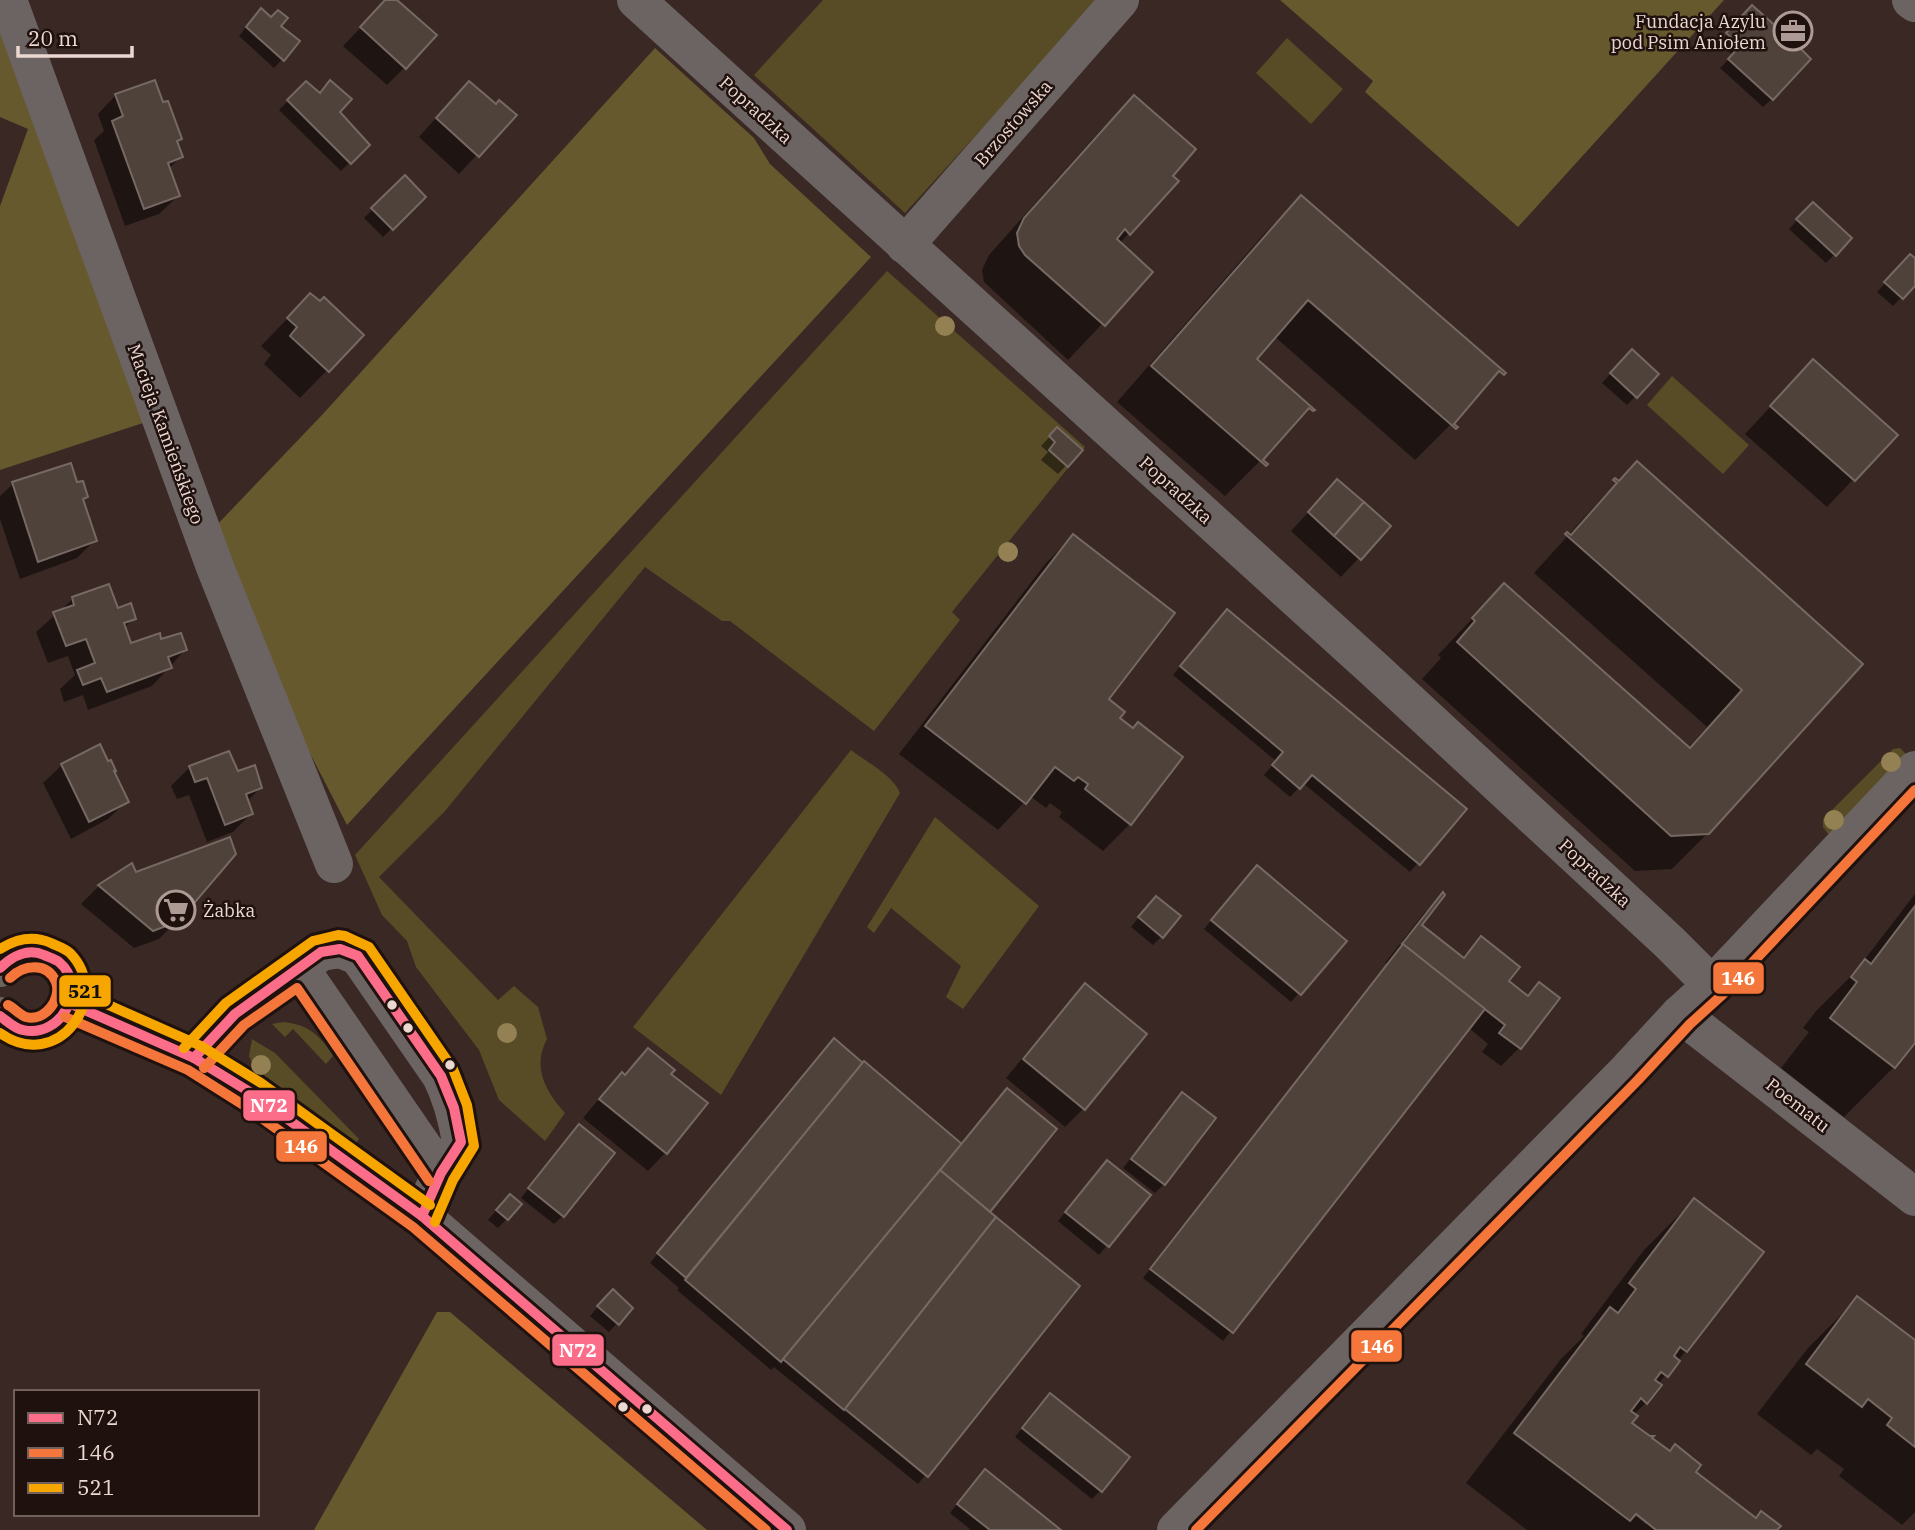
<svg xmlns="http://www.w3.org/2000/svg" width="1915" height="1530" font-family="'IBM Plex Serif',serif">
<rect width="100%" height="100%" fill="#392824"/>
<!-- green -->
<g fill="#584c26">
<path d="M823,0h276l-194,213 -151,-138z"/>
<path d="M1287,38l56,51 -32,35 -55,-51z"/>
<path d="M887,271l198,176 -133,165 8,8 -86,111 -144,-110h-8l-77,-54 -200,244 -66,66 119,123 16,-14 24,21 9,32c-15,28 -2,52 18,74l-20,28 -46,-41 -20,-50 -63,-83 -9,-26 -25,-26 -27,-60z"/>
<path d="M1672,376l77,69 -26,29 -76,-69z"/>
<path d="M1900,748l7,7 -78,80 -6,-8v-8l70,-70z"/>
<path d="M851,750c15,12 42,25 49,43l-179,302 -88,-68z"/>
<path d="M935,817l104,89 -76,103 -17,-12 15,-31 -70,-58 -17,25 -7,-6z"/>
<path d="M283,1022c25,2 38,14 50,34l-7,8 -33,-35 -8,8 -13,-13z"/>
<path d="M252,1039l23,14 84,86 -3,4 -101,-74 -6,-13z"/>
</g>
<!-- forest -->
<g fill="#66592d">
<path d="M1280,0h444l-206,227 -153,-135 8,-11z"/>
<path d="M0,20l146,402 -146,48v-264l28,-77 -28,-12z"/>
<path d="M655,48l99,90 16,26 101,93 -524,568 -46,-89 -88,-207 109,-114z"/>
<path d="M437,1312h13l257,218h-393z"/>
</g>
<!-- shadow -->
<g fill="#0007" fill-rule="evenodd">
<path d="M387,0h8l10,67 -18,18 -44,-39z"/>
<path d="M1752,8l42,37 -22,54 -9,8 -43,-39 13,-13 -14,-12z"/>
<path d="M252,19l27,7 3,33 -8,9 -35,-32z"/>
<path d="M306,83l61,62 -26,26 -62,-61z"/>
<path d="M116,95l60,47 5,15 -13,12 10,27 -19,18 -34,12 -31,-86 10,-9 -6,-17z"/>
<path d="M1134,97l36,79 -41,57 -10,11 31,29 -82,87 -84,-78 -2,-12 7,-15 109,-122z"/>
<path d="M451,101l44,5 19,9 -55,59 -40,-37z"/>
<path d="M405,178l19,19 -41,40 -19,-19z"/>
<path d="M1301,197l150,227 -36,36 -141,-124 -20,23 6,102 -35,35 -108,-94 148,-169z"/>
<path d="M1813,204l37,35 -24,24 -37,-34z"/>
<path d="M1915,261v22l-22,23 -16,-14 25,-27z"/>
<path d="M310,295l51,40 -61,63 -36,-34 7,-9 -10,-9z"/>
<path d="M1623,360l34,14 -30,31 -25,-22z"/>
<path d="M1813,361l82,74 -68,72 -82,-73z"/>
<path d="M1057,429l24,21 -23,24 -17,-14 7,-8 -7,-6z"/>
<path d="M1637,463l223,201 -152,169 -36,36 -37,2 -213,-192 19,-21 -3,-3 66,-70 184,163 19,-21 -173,-154 67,-74z"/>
<path d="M1337,481l51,46 -47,50 -50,-46z"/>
<path d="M13,484l63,1 10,11 -4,5 13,39 -18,18 -57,21 -20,-60v-23z"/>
<path d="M1073,536l34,163 11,19 15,12 -3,94 -27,27 -44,-34 3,-5 -12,-9 -4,5 -16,-12 -32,34 -99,-76 147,-191z"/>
<path d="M73,599l44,11 17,8 -10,10 6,18 30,-4 25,8 -33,36 -64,24 -5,-15 -19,7 -4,-13 15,-14 -7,-19 -20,7 -12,-31z"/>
<path d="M1219,620l245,189 -54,63 -107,-89 -13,14 -26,-22 12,-14 -103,-86z"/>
<path d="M62,765l50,7 15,29 -19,18 -37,20 -28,-56z"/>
<path d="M190,767l47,7 23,14 -13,14 4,12 -18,18 -26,10 -18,-47 -12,4 -6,-13z"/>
<path d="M131,866l5,8 42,46 -19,19 -25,9 -53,-44 18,-18z"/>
<path d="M1249,876l95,65 -53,61 -87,-73z"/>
<path d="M1915,894v146l-21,27 -50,50 -63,-49 28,-36 -6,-4 13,-17 39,-39z"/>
<path d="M1443,895l-24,30 43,33 19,-19 25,42 21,16 13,-13 18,14 -39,50 -18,18 -19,-14 6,-8 -19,-16 -246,313 -80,-63 244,-314 -2,-1 15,-19 3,2 2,-2 -3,-3 23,-29z"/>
<path d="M1147,907l15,29 -9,9 -22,-18z"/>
<path d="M1085,986l59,48 -61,75 -18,18 -59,-49 61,-74z"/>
<path d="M825,1049l135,95 47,-54 -20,122 90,74 -159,198 -144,-117 -3,3 -94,-80 2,-2 -29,-25z"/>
<path d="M648,1050l21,24 -3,78 -18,19 -65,-53 21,-25z"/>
<path d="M1182,1094l-18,90 -9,9 -32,-25z"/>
<path d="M570,1135l-7,81 -9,8 -33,-26z"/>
<path d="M1099,1171l50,24 -50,60 -41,-34z"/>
<path d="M1694,1200l-8,151 -28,33 -12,19 -13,12 -3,8 125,97 20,10h-248l-61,-47 95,-124 23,-23 -3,-2 63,-84zM1630,1507l18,15 -2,2 -18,-14z"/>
<path d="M501,1205h19l-22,23 -10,-8z"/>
<path d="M1858,1298l57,44v170l-13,13 -63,-49 5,-7 -27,-20 -6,6 -54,-41 51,-66z"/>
<path d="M604,1300l27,8 -22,24 -19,-16z"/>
<path d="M1042,1404l59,86 -9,9 -77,-62z"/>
<path d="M976,1480l82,50h-87l-21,-17z"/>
</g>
<!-- building -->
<g fill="#4e423b" stroke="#766963" stroke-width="2">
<path d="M385,0h12l40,35 -31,34 -46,-42z"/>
<path d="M1752,5l28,25 11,-13 17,16 -11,12 14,14 -38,41 -45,-41 12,-13 -14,-13z"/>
<path d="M261,8l10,9 7,-7 10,8 -7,8 19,15 -16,20 -38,-34z"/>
<path d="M155,80l8,22 5,-1 14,38 -5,2 6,16 -15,6 12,33 -36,13 -32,-88 11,-5 -8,-22z"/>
<path d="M330,80l22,19 -12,13 30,33 -19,19 -64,-64 19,-19 14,12z"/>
<path d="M469,81l27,23 3,-4 18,15 -38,42 -43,-39z"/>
<path d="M1134,95l62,54 -23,27 6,5 -49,54 -5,-6 -8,10 36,33 -48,54 -80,-71 -6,-9 -2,-13 7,-15z"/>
<path d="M405,175l21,22 -33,33 -22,-22z"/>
<path d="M1301,195l205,178 -2,2 -5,-4 -45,53 4,3 -2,2 -148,-129 -51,59 58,51 -2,1 -4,-3 -46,52 5,4 -2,2 -115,-100z"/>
<path d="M1813,202l39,36 -16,18 -40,-37z"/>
<path d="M1910,254l5,4v28l-12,13 -19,-17z"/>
<path d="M310,293l10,8 4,-4 40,38 -35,37 -39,-36 7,-9 -10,-9z"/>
<path d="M1632,349l27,25 -22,24 -27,-25z"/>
<path d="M1813,359l85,76 -43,46 -85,-75z"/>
<path d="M1057,427l26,23 -15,17 -19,-17 6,-8 -6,-6z"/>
<path d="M1637,461l226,203 -154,170 -38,2 -214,-194 18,-21 -3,-3 32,-35 186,165 52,-58 -177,-156 2,-2 4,3 46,-52 -4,-3 2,-2 4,3z"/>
<path d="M71,463l6,19 6,-1 5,16 -5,2 14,42 -59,21 -26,-80z"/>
<path d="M1337,479l27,23 -30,34 -26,-24z"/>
<path d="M1364,502l27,24 -30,34 -27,-24z"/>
<path d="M1073,534l102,79 -66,86 16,13 -5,6 13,10 5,-6 45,35 -52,68 -46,-36 3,-5 -10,-7 -4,4 -19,-14 -29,37 -101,-78z"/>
<path d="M109,584l9,24 13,-5 5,16 -12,4 7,20 29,-10 1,6 20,-6 6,17 -19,7 4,11 -65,24 -6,-14 -18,7 -6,-15 18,-7 -9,-24 -20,7 -13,-34 21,-7 -2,-8z"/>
<path d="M1227,609l240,200 -47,56 -108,-90 -12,14 -28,-24 11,-13 -103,-86z"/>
<path d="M100,744l8,17 3,-1 5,11h-2l15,31 -40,20 -28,-58z"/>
<path d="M229,751l9,20 17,-6 7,23 -16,6 7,20 -28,11 -18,-47 -12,4 -6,-16z"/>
<path d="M230,837l6,17 -57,67 -26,10 -55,-46 34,-22 4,9z"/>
<path d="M1257,865l90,76 -46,54 -90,-75z"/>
<path d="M1443,892l2,3 -23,30 42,33 17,-22 39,31 -11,14 19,15 11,-14 21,16 -39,51 -22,-16 6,-8 -103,-81z"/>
<path d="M1156,896l25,20 -18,22 -25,-21z"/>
<path d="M1915,906v137l-20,25 -65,-50 27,-36 -6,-5 14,-18 6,5z"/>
<path d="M1403,944l82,65 -252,324 -83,-64z"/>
<path d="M1085,983l62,51 -62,76 -62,-51z"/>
<path d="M834,1038l29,25 -177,215 -29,-25z"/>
<path d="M648,1048l27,22 -4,4 37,29 -41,51 -68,-55 23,-27 3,3z"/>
<path d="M864,1061l98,83 -181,218 -96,-82z"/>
<path d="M1007,1088l50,41 -67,83 -50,-42z"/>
<path d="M1182,1092l34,26 -51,67 -34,-26z"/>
<path d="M579,1124l36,29 -51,64 -36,-29z"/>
<path d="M1107,1160l44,35 -42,52 -44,-35z"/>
<path d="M940,1170l56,47 -152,193 -61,-51z"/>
<path d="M510,1194l12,10 -14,16 -12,-10z"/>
<path d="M1694,1198l70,54 -77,100 -7,-5 -6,9 6,5 -12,16 -7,-5 -6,8 7,5 -15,19 -6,-6 -10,13 7,5 -6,7 18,13h4l-2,2 18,13 5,-7 26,21 -5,7 60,46 5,-7 20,15 -4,4h-121l-20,-16 -6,7 -116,-88 96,-126 8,6 18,-24 -7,-6z"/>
<path d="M996,1217l84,69 -152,191 -83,-68z"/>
<path d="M613,1289l20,19 -14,17 -22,-19z"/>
<path d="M1857,1296l58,44v107l-28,-22 5,-7 -24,-19 -6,8 -56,-43z"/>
<path d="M1050,1393l80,64 -28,35 -80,-64z"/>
<path d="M985,1469l76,61h-71l-33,-26z"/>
</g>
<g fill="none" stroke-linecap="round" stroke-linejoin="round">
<!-- minor -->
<g stroke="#6c6463" stroke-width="38">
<path d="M8,0l207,567 119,297"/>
<path d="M636,0l739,670 295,273 42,42"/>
<path d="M1911,0l4,3"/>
<path d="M905,245l215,-245"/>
<path d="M0,968c10,-11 23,-18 39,-15 69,16 15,119 -39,63"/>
<path d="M300,968l141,205"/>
<path d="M71,1004l123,54 59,36 169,122 365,314"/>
<path d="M1680,1014l235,183"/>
<path d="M194,1058l41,-44 86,-62 19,-3 18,7 83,120c11,22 16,42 20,66l-20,31 -19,43"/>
<path d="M1176,1530l452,-460 52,-56 32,-29 203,-215"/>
</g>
<defs>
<g id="bus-1">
<path d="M0,968c12,-12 28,-20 44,-13 4,2 11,4 15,7 30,25 2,77 -36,68 -8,-1 -16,-9 -23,-14"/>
<path d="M71,1004l123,54 59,36 169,122 365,314"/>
<path d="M194,1058l41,-44 86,-62 19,-3 18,7 83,120 13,32 7,34 -20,31 -19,43"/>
</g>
<g id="bus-2">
<path d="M8,1005c6,3 12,10 18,12 19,5 36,-18 30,-35 -9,-21 -33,-17 -46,-4"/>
<path d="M65,1017l123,53 57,36 168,121 353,303"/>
<path d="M204,1068l40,-43 53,-37 132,193"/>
<path d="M1196,1530l442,-450 52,-56 32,-29 193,-205"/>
</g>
<g id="bus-3">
<path d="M0,949c16,-10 33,-14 51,-6 6,3 14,5 19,10 43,44 -12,121 -70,80"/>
<path d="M77,991l124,55 60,37 169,122"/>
<path d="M184,1048l42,-45 87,-62 25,-6 7,1 24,11 84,122 14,36 7,41 -21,34 -18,42"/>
</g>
</defs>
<!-- bus-1 casing -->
<use href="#bus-1" stroke="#1f110d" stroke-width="16"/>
<!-- bus-2 casing -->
<use href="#bus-2" stroke="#1f110d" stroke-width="16"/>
<!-- bus-3 casing -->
<use href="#bus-3" stroke="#1f110d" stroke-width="16"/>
<!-- bus-1 -->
<use href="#bus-1" stroke="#fb6d88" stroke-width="10"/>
<!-- bus-2 -->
<use href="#bus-2" stroke="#f5763a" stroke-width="10"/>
<!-- bus-3 -->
<use href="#bus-3" stroke="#f7a600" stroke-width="10"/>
</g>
<!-- trees -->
<g fill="#938153">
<circle cx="945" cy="326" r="10"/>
<circle cx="1008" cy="552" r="10"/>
<circle cx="1891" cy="762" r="10"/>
<circle cx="1834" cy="820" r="10"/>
<circle cx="507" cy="1033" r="10"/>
<circle cx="261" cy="1065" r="10"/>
</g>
<!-- icons -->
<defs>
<symbol id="office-ring" viewBox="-11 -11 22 22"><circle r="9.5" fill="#1f110d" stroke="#ad9a94" stroke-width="1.5"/><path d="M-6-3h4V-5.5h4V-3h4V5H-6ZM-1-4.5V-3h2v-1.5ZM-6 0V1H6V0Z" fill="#ad9a94"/></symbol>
<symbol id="supermarket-ring" viewBox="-11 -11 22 22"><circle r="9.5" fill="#1f110d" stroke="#ad9a94" stroke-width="1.5"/><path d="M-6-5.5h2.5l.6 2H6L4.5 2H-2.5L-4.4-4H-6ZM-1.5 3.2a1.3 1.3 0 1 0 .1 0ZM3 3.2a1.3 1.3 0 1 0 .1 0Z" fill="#ad9a94"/></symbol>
</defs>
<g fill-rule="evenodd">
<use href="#office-ring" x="1771" y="9" width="44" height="44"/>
<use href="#supermarket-ring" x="154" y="888" width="44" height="44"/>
</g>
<!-- markers -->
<g fill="#ecd7d1" stroke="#1f110d" stroke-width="2.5">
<circle cx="392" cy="1005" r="6"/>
<circle cx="408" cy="1028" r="6"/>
<circle cx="450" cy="1065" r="6"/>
<circle cx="623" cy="1407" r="6"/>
<circle cx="647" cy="1409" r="6"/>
</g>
<g text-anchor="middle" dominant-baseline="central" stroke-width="5" stroke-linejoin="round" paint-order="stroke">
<!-- poi labels -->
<g font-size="18" fill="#ecd7d1" stroke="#1f110d" text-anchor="end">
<text x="1766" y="21">Fundacja Azylu<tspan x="1766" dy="21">pod Psim Aniołem</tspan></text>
<text x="203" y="910" text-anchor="start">Żabka</text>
</g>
<!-- street labels -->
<g font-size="18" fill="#ecd7d1" stroke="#1f110d">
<text transform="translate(756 110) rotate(42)">Popradzka</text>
<text transform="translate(1013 123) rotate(-49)">Brzostowska</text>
<text transform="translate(166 434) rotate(70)">Macieja Kamieńskiego</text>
<text transform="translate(1176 490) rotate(42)">Popradzka</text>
<text transform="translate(1595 873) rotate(43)">Popradzka</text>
<text transform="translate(1798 1105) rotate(38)">Poematu</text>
</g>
</g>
<g stroke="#1f110d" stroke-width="2.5">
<rect x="1712" y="961" width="53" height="34" rx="7" fill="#f5763a"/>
<rect x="58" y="974" width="54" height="34" rx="7" fill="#f7a600"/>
<rect x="242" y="1089" width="54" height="33" rx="7" fill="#fb6d88"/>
<rect x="275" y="1130" width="53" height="33" rx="7" fill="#f5763a"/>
<rect x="1350" y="1329" width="53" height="34" rx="7" fill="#f5763a"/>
<rect x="551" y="1333" width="54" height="34" rx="7" fill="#fb6d88"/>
</g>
<g font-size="19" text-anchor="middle" font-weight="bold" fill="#fff">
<text x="1738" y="985">146</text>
<text x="269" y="1112">N72</text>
<text x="301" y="1153">146</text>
<text x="1377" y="1353">146</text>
<text x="578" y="1357">N72</text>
</g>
<g font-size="19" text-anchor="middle" font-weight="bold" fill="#111">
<text x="85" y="998">521</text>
</g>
<!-- legend -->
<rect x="14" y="1390" width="245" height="126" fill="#1f110d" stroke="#71605b" stroke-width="2"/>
<rect x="28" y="1413" width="35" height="10" fill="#fb6d88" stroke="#71605b" stroke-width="2"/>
<text x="77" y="1425" font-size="21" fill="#ecd7d1">N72</text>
<rect x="28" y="1448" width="35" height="10" fill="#f5763a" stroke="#71605b" stroke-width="2"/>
<text x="77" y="1460" font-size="21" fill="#ecd7d1">146</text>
<rect x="28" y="1483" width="35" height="10" fill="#f7a600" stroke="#71605b" stroke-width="2"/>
<text x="77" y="1495" font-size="21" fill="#ecd7d1">521</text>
<!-- scale -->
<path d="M18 46v10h114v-10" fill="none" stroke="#ecd7d1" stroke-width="3.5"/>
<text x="28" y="46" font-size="21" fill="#ecd7d1" stroke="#1f110d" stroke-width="5" paint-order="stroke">20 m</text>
</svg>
